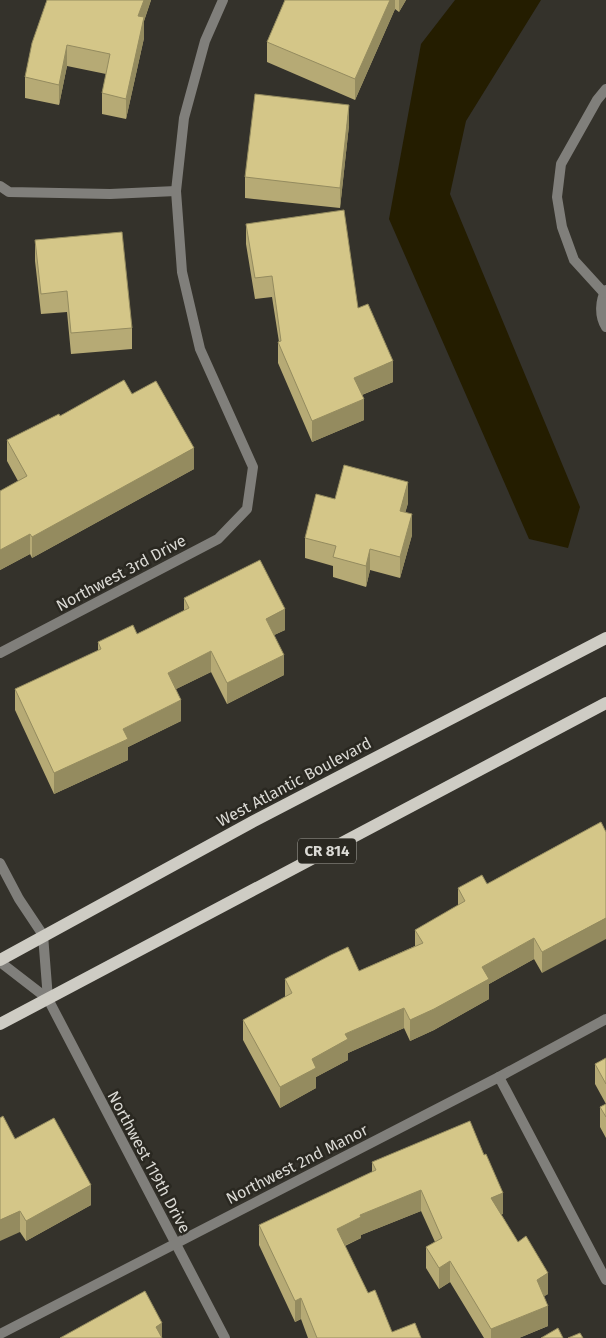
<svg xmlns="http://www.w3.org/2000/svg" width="606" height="1338" font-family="'Fira Sans',sans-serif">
<rect width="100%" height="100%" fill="#34322b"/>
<!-- water -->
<path fill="#241d00" d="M455,0h86l-75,121 -16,73 130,313 -12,41 -39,-9 -140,-320 32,-175z"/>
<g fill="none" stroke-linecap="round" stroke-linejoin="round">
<!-- minor -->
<g stroke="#807f7b" stroke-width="10">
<path d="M0,186l9,6 101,2 66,-3"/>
<path d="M606,290c-6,10 -7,26 0,37"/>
<path d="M604,293l-30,-33 -12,-33 -5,-30 4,-33 36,-64 9,-11"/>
<path d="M0,653l218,-114 29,-30 6,-42 -53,-118 -18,-77 -6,-81 8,-73 21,-77 18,-41"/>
<path d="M0,863l19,36 24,36 5,64 177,339"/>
<path d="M0,962l48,37"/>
<path d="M499,1077l107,203"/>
<path d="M0,1334l499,-257 107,-58"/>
</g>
<!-- primary -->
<g stroke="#ceccc4" stroke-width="12">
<path d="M0,960l254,-139 352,-183"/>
<path d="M0,1024l606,-321"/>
</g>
</g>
<!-- wall -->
<g fill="#b6aa75">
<path d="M66,0h85l-7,21v17l-18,81 -24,-5v-21l4,-19 -39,-8 -8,39 -34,-7v-21z"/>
<path d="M285,0h121l-7,12 -4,-3 -40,91 -88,-38v-20z"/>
<path d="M349,125l-9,83 -95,-10v-21z"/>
<path d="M246,224l112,84 35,74 -31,13 2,25 -52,22 -34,-79v-21h1l-7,-45 -17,2 -9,-55z"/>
<path d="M35,240l97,88v21l-61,5 -4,-42 -26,2 -6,-53z"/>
<path d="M132,394l62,75 -162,89 -2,-4 -30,16v-79l18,-10 -11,-20v-21l53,-24z"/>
<path d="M335,499l73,4 -3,10 7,22 -12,43 -30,-8 -4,17 -33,-10v-11l-28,-8v-20z"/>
<path d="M184,598l101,32 -11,5 10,40 -57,29 -16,-32 -35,17 5,32 -53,26v13l-74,34 -39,-84v-21l83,-38v-9l39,-8 47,-23z"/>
<path d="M601,822l-59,151 -8,-14 -45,25v15l-55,31 -24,11 -6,-13 -56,25v7l-32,17v11l-36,20 -37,-68v-20l42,-23v-18l74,-8 56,-25v-16l43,-24v-18l29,-4z"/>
<path d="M606,1058v80l-6,-11v-20l6,-3 -11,-20v-20z"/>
<path d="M15,1139l76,66 -65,36 -6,-9z"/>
<path d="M372,1162l131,52h-2l47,80 -4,2 4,30 -29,12h-35l-34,-56 -11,7 -13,-21v-21l9,-5 -14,-31 -60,24v3l-16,8 23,47 24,39 29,6h-113l-7,-19 -6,3 -36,-77v-20l113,-53z"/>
</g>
<!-- shaded-wall -->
<g fill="#948b5f">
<path d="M144,0h7l-7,21v17l-18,81v-20l12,-83z"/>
<path d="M390,0h5v9l-40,91v-21z"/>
<path d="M399,0h7l-7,12z"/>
<path d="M67,45v21l-8,39v-20z"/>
<path d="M349,105v20l-9,83v-20z"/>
<path d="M393,361v21l-39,16v-20z"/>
<path d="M364,399v21l-52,22v-21z"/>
<path d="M194,448v21l-162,89v-21z"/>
<path d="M408,482v21l-8,29v-21z"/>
<path d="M412,514v21l-12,43v-21z"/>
<path d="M30,534v20l-30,16v-20z"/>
<path d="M370,549v21l-4,17v-21z"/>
<path d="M285,609v21l-19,9v-20z"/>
<path d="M211,651v21l-43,21v-20z"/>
<path d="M284,655v20l-57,29v-21z"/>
<path d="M181,700v21l-53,26v13l-74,34v-21l69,-44z"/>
<path d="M606,918v21l-64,34v-21z"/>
<path d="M534,938v21l-45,25v15l-55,31 -24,11v-21l72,-53z"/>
<path d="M404,1008v20l-56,25v7l-32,17v11l-36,20v-21l32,-28 33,-25z"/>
<path d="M91,1185v20l-65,36v-20z"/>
<path d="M421,1190v21l-60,24v3l-24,11v-20l23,-14z"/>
<path d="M503,1193v21l-12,5v-21z"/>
<path d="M20,1211v21l-20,9v-21z"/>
<path d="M450,1261v21l-11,7v-21z"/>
<path d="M548,1273v21l-11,7v-21z"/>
<path d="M301,1298v21l-6,3v-21z"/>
<path d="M548,1306v20l-29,12h-28v-9z"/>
<path d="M162,1323v15l-6,-11z"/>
</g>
<!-- building -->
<g fill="#d4c688" stroke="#948b5f">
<path d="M47,0h97l-6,16 6,1 -18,82 -24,-6 8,-39 -43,-9 -8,40 -34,-8 7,-34z"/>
<path d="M285,0h105l-35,79 -88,-37z"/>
<path d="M255,94l94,11 -9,83 -95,-11z"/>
<path d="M344,210l14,98 10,-4 25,57 -39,17 10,21 -52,22 -34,-79 3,-1 -9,-65 -17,2 -9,-54z"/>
<path d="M122,232l10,96 -61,5 -4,-42 -26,3 -6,-54z"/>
<path d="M124,380l8,14 24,-13 38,67 -162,89 -2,-3 -30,16v-59l27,-15 -20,-36 52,-26 1,2z"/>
<path d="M344,465l64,17 -8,29 12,3 -12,43 -30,-8 -4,17 -33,-9 3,-11 -31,-8 11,-44 19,5z"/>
<path d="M260,560l25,49 -19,10 18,36 -57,28 -16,-32 -43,22 13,27 -58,29 5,10 -74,34 -39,-84 86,-40 -3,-7 35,-17 4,9 52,-26 -5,-10z"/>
<path d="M601,822l5,10v86l-64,34 -8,-14 -52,29 7,12 -55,30 -24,11 -6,-12 -59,26 3,5 -36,20 4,9 -36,19 -37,-67 49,-27 -7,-14 46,-24 17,-8 11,24 64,-28 -8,-13 50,-29 -7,-13 24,-13 5,9z"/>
<path d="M606,1058v26l-11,-20z"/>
<path d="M606,1104v13l-6,-10z"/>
<path d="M3,1116l12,23 39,-21 37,67 -65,36 -6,-10 -20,9v-102z"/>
<path d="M470,1121l14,34 2,-1 17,39 -12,5 27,44 8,-6 22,37 -11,7 11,26 -57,23 -41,-68 -11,7 -13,-21 16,-9 -21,-48 -61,25 1,2 -24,12 31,64 7,-3 17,42 23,-9 6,15h-104l-16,-40 -6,3 -36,-76 117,-55 -4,-8z"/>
<path d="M145,1291l17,32 -6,4 6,11h-102z"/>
<path d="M558,1328l5,10h-22z"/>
<path d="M580,1333l3,5h-15z"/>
</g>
<g text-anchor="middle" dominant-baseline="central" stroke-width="5" stroke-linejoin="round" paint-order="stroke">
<!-- shield labels -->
<rect fill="#2a2821" stroke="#a6a59f" stroke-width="1" x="298" y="838.5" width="58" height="25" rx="4"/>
<g font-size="15" font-weight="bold" fill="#dbdad5">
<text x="327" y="851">CR 814</text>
</g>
<!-- street labels -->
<g font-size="16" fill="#dbdad5" stroke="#2a2821">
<text transform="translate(121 573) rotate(-28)">Northwest 3rd Drive</text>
<text transform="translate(294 782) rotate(-28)">West Atlantic Boulevard</text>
<text transform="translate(149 1162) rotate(62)">Northwest 119th Drive</text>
<text transform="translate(297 1164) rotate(-27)">Northwest 2nd Manor</text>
</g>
</g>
</svg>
